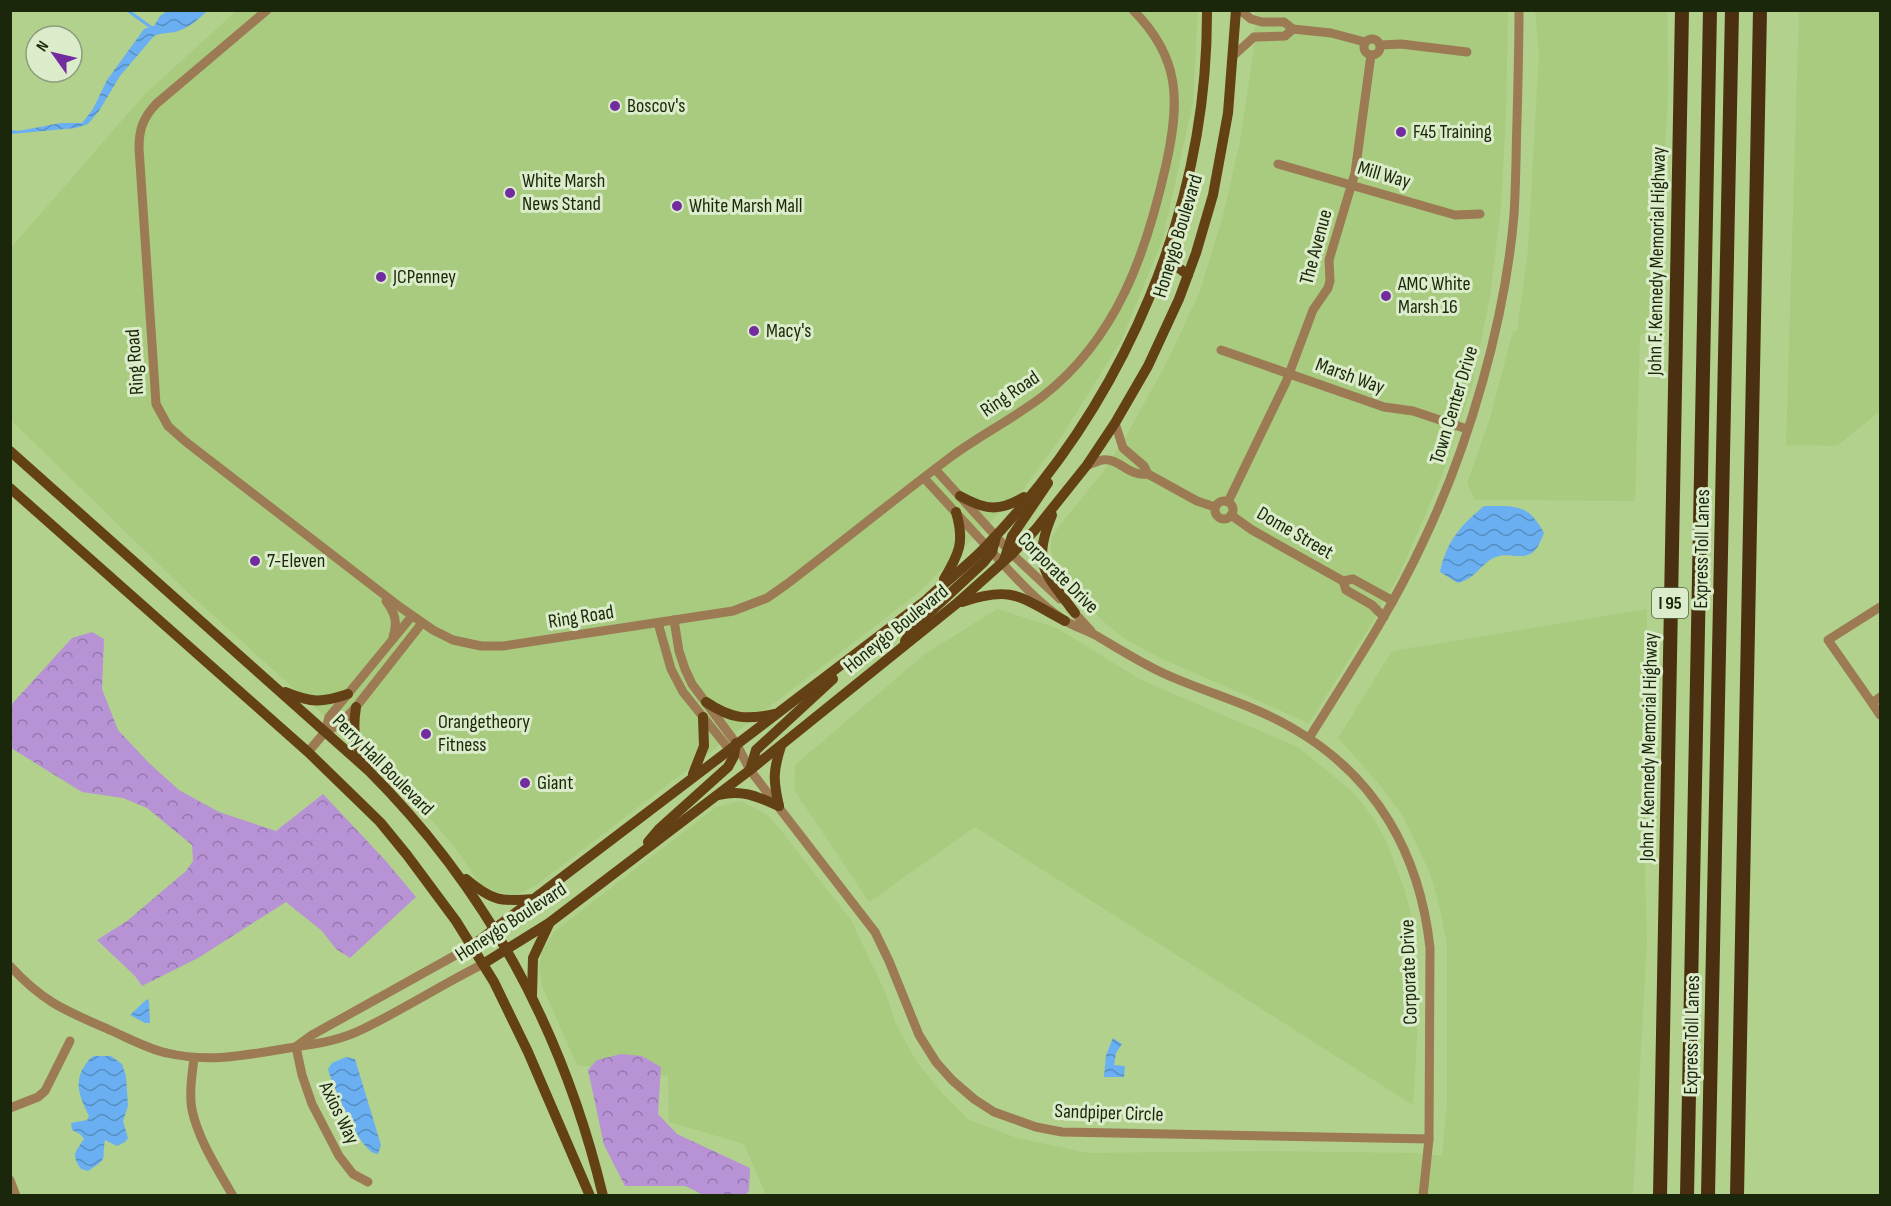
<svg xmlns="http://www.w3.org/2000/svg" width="1891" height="1206" font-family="'Sofia Sans Condensed',sans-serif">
<defs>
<pattern id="forest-crowns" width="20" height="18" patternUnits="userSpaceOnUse" patternTransform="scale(1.5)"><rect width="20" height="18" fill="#b793d6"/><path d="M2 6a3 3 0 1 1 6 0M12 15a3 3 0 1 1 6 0" fill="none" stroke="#9478ac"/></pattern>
<pattern id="water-waves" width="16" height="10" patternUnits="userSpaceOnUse" patternTransform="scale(1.5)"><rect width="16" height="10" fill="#6aaff1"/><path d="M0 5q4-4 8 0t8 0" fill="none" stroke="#568ec1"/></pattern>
</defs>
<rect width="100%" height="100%" fill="#b2d18d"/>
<!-- built -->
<g fill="#a8cb7f">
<path d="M236,11h962l-5,91 -30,136 -41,101 -58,94 -42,58 -105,103 -382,292 -22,10 -20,-5 -14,-8 -23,-34 -53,-62 -221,-200 -171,-167 -1,-171 134,-154z"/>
<path d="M1255,11h253l-2,102 -5,93 -11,91 -18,88 -30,91 -42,97 -28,50 -63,100 -151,-66 -34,-19 -20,-16 -38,-38 -12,-15 -3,-18v-12l8,-13 45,-55 26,-42 38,-69 32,-69 24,-79 16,-71 14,-93z"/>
<path d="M1535,11h132l1,82 -12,236 -16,6 -5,166 -160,-1 -8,-17 22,-62 24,-90h4l11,-82 11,-195z"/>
<path d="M1799,11h81v400l-43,35 -51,-1z"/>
<path d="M997,609l60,19 84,52 157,67 57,47 19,25 13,24 17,45 11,40 2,111 -4,66 -438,-278 -106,75 -75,-112 1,-25 130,-111z"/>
<path d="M1647,609l-2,264 2,68 -14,254h-867l-22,-51 -75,-22 -1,-46 -91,-11 -35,-79 -3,-17 3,-18 13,-20 161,-124 25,-6 25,13 13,14 72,92 35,74 10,30 20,37 27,33 26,26 48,18 72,15 174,-2 151,2 28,3 5,-54v-157l-7,-36 -10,-36 -27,-57 -24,-32 -41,-46 54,-87z"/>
</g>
<!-- forest -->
<g fill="url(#forest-crowns)">
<path d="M92,632l12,7 -2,50 16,41 31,33 30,27 40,22 57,19 47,-37 62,66 31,37 -66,61 -14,-9 -14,-18 -36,-29 -88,56 -56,28 -7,-10 -38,-36 30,-19 59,-50 7,-10 -1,-16 -45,-37 -24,-10 -41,-6 -71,-44v-43l61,-67z"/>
<path d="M621,1054l21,2 19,11 -3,47 19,20 73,34 -1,23 -4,4h-41l-19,-9h-60l-21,-41 -16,-75 9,-10z"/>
</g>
<!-- water -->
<g fill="url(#water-waves)">
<path d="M167,11h40c-7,7 -18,17 -29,20 -8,3 -16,1 -24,5l-34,40 -21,35 -11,13 -12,4 -65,6v-4l7,1 43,-8h21l11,-14 14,-29 37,-51 10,-3 6,-10z"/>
<path d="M1484,506c31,0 44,-3 60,27 -3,7 -6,16 -12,20 -12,7 -24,-1 -36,4 -14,5 -19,21 -38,26l-18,-11c6,-30 21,-47 44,-66z"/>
<path d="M147,999l2,2 1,22h-5l-15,-8z"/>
<path d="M1113,1038l9,6 -6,9 -2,12 11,1 -1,11h-20l2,-22z"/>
<path d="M94,1056h17l11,8 4,12 2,30 -5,15 5,17 -3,4 -8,4 -12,-6c-4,21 5,17 -17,31l-7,-2c-11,-16 -5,-17 3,-30l-4,-5 -8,-4 -1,-7 16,-3 2,-4c-7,-15 -15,-29 -7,-46 4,-6 6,-11 12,-14z"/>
<path d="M346,1057l9,2 26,86 -3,9c-18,0 -42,-64 -49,-81l-1,-4 4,-6z"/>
</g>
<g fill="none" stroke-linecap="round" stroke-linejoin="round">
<!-- stream -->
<path stroke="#6aaff1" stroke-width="3" d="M127,10l25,18"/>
<!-- minor -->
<g stroke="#9c7a54" stroke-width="9">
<path d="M267,10l-111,94c-13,14 -17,25 -17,44l17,256 12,22 18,16 214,165 33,23 20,10 28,6h22l230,-35 34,-13 20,-14c55,-42 109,-86 165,-128 29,-21 62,-38 91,-60 74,-58 103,-142 123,-231 14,-63 15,-107 -33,-155"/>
<path d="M1240,10l11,9 11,3h22l9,7 38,4 34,9"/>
<circle cx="1372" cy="47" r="8"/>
<path d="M1381,45l20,-1 66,8"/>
<path d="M1233,56l21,-19 31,-1 8,-7"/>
<path d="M1278,164l177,51 25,-1"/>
<path d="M1221,350l163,57 29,4 54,18"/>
<path d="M1115,423l8,25 21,18 4,8 49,27 18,6"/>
<path d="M1087,465c5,-1 10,-4 15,-5 17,-3 26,17 46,14"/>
<path d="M935,469l77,85 48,45"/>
<path d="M924,478c22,24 45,49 68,74 22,24 45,50 72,68 10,7 23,10 33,16 22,13 44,27 68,38 42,19 89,31 129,55 83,48 126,126 136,219l-1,191 -6,57"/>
<circle cx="1224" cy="510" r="9"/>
<path d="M1228,502l58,-120 27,-72 15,-22 2,-7 -1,-21 26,-87 16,-118"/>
<path d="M1231,515l21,15 91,51"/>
<path d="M386,601c9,12 12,21 7,36"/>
<path d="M1880,607l-52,33 44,63 8,-6"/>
<path d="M1070,608l21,23"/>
<path d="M1384,617l-12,-12 -26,-15 -3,-9 10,-2 40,22"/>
<path d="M674,620l5,31 6,18 7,15 44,59 14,27 125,162 14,29 30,74 17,27 16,18 22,19 20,13 42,15 26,5 367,7"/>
<path d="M658,623l13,46 12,23 50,62"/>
<path d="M1872,703l8,12"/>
<path d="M325,732l4,-15 83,-101"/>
<path d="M1309,738c40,-64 82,-127 114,-196 46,-96 82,-221 91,-327 2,-32 2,-64 3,-95 1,-37 2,-73 2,-110"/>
<path d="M308,752l17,-20 14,-7 17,-18 66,-84"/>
<path d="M10,966c35,38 57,45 102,65 18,8 36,18 55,22 41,10 81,2 122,-5 26,-4 50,-7 74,-19 41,-20 80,-45 120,-65"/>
<path d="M297,1046l15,-11 160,-89"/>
<path d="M296,1047l6,28 10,29 27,52 14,18 15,8"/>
<path d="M194,1058c-2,17 -5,35 -2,52 7,31 25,58 41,86"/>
<path d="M10,1108l28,-11 7,-6 25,-50"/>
<path d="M10,1180l6,16"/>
</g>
<!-- major -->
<g stroke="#644114" stroke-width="10">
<path d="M1167,250l8,15 13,10"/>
<path d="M10,451l359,320c119,119 195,262 234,425"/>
<path d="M10,488l298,264 72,70 27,33 49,66 38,61 34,70 62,144"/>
<path d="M960,496c25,14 39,16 64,1"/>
<path d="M1052,515c-21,50 -7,58 23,98"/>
<path d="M1004,560l8,-24 36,-53"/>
<path d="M944,579c15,-25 21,-37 12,-67"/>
<path d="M962,602c51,-17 58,-5 103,19"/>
<path d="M905,641l8,-13 71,-66 8,-10 4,-15"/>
<path d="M285,692c27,11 36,11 63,2"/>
<path d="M706,702c25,17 40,18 69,12"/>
<path d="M356,707c-4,25 -1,36 10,59"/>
<path d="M750,770l6,-20 77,-71"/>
<path d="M693,774l11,-28 -1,-29"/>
<path d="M719,795c23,-6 39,2 60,11"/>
<path d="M779,806c-6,-26 -6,-35 2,-60"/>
<path d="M648,842l11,-13 69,-62 6,-11 2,-13"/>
<path d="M466,879c26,22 35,23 68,20"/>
<path d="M472,946l453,-345c21,-20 45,-37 64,-58 136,-142 219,-335 218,-533"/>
<path d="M483,964l66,-41 201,-153 206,-166 56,-50 23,-24 52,-65 28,-42 33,-57 31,-67 17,-46 17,-58 15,-82 8,-103"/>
<path d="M532,995l1,-37 16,-34"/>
</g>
<!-- highway -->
<g stroke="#4a3010" stroke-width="14">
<path d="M1660,1196l22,-1186"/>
<path d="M1687,1196l23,-1186"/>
<path d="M1708,1196l24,-1186"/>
<path d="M1737,1196l23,-1186"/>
</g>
</g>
<!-- markers -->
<g fill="#722c9f" stroke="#dbecca" stroke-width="2">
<circle cx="615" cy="106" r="6"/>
<circle cx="1401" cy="132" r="6"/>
<circle cx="510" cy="193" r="6"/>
<circle cx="677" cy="206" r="6"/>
<circle cx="381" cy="277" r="6"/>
<circle cx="1386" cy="296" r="6"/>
<circle cx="754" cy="331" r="6"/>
<circle cx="255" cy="561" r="6"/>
<circle cx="426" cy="734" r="6"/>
<circle cx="525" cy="783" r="6"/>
</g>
<g text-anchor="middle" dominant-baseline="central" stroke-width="6" stroke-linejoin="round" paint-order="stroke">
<!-- shield labels -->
<rect fill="#dbecca" stroke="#556244" stroke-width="1.5" x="1652" y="588" width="36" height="30" rx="4.5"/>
<g font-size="18" font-weight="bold" fill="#1b270b">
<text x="1670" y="603">I 95</text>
</g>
<!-- poi labels -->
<g font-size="20" fill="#1b270b" stroke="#dbecca" text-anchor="start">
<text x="627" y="106">Boscov's</text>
<text x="1413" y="132">F45 Training</text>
<text x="522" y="181">White Marsh<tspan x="522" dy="23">News Stand</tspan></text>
<text x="689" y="206">White Marsh Mall</text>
<text x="393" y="277">JCPenney</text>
<text x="1398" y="284">AMC White<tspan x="1398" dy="23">Marsh 16</tspan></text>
<text x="766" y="331">Macy's</text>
<text x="267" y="561">7-Eleven</text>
<text x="438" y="722">Orangetheory<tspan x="438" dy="23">Fitness</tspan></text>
<text x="537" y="783">Giant</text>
</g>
<!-- street labels -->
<g font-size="20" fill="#1b270b" stroke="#dbecca">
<text transform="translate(1384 175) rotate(16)">Mill Way</text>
<text transform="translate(1178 236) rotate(-73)">Honeygo Boulevard</text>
<text transform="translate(1316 247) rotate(-75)">The Avenue</text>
<text transform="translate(1657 261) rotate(-89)">John F. Kennedy Memorial Highway</text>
<text transform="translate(135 362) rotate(-94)">Ring Road</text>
<text transform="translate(1350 376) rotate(20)">Marsh Way</text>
<text transform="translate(1010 394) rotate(-34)">Ring Road</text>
<text transform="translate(1454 405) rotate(-73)">Town Center Drive</text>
<text transform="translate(1295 533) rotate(30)">Dome Street</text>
<text transform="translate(1702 549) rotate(-89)">Express Toll Lanes</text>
<text transform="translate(1058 573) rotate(45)">Corporate Drive</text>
<text transform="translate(581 617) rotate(-9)">Ring Road</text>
<text transform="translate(896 629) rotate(-39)">Honeygo Boulevard</text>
<text transform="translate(1649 747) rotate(-89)">John F. Kennedy Memorial Highway</text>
<text transform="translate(383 765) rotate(45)">Perry Hall Boulevard</text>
<text transform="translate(511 922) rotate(-33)">Honeygo Boulevard</text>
<text transform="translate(1409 972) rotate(-92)">Corporate Drive</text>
<text transform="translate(1692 1035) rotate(-89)">Express Toll Lanes</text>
<text transform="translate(339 1113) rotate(64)">Axios Way</text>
<text transform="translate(1109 1113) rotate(2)">Sandpiper Circle</text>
</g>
</g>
<!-- border -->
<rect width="1891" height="1206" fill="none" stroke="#1b270b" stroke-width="24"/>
<!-- north arrow -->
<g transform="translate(54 54) rotate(304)"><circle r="28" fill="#dbecca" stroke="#8e9d7e" stroke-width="1.5"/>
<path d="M0-4.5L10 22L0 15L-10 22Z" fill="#722c9f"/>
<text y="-9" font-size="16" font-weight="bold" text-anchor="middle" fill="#1b270b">N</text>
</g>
</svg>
